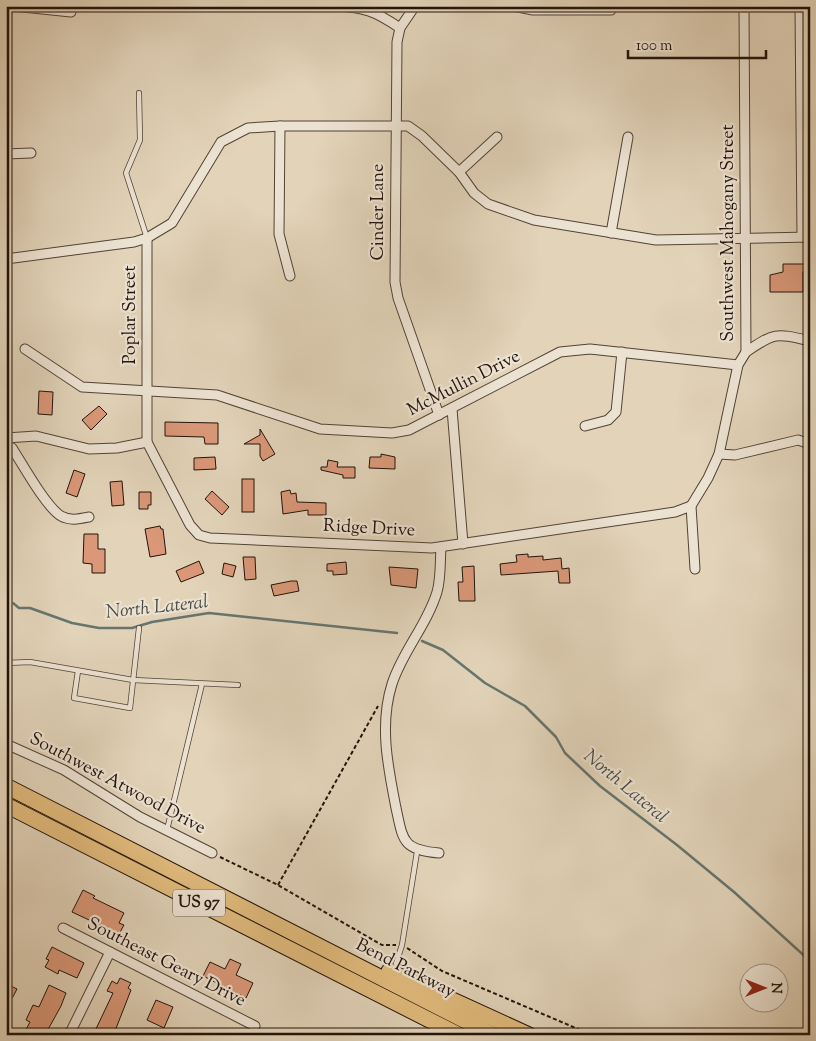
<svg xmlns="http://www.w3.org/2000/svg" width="816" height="1041" font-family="'Sorts Mill Goudy',serif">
<rect width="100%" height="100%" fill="#e2d3b9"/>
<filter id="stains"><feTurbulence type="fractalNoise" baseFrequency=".004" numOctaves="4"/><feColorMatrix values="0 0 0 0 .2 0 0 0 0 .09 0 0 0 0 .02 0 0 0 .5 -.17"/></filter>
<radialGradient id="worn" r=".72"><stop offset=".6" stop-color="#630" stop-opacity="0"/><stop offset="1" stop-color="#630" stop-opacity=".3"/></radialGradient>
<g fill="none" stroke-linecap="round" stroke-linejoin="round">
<!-- stream -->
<g stroke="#67756f" stroke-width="2.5">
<path d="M6,585l3,6"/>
<path d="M13,603l6,5h11l42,15 27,5h33l20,-6 57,-9 188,20"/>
<path d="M422,641l21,9 42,33 40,23 31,31 9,16 35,33 77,59 57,47 76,69"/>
</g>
</g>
<!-- building -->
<g fill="#da9879" stroke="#22130b">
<path d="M783,264h26v8h-6v20h-33v-17l13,-3z"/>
<path d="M39,391l14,1 -1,23 -14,-1z"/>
<path d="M99,406l8,8 -16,16 -9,-10z"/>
<path d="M165,422l53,1v21h-13l-1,-7 -39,-1z"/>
<path d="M260,429l15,25 -12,7 -3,-5v-12h-16l16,-9z"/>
<path d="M381,454l14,3v12l-26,-1 1,-11h11z"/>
<path d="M215,457l1,12 -22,1v-12z"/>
<path d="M328,460l10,2 -1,5h18v11h-12v-3l-22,-5v-3h6z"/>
<path d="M74,470l11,4 -8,23 -11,-4z"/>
<rect x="242" y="479" width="12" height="33"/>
<path d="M122,481l2,24 -12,1 -2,-24z"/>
<path d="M290,490l1,4 5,-1 1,9 29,1v12h-18v-5l-25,4 -2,-22z"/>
<path d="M212,491l17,16 -7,8 -17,-16z"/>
<path d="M139,492h12v13h-3v4h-9z"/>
<path d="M160,526l1,3h2l3,25 -16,3 -5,-28z"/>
<path d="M84,534h14v15h7v24h-13v-9l-9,-1z"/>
<path d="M528,554v3l15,-1v4l18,-2 1,11 7,-1 1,15h-11l-1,-12 -57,4 -1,-11 17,-2 -1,-7z"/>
<path d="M243,557h12l1,22 -11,1z"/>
<path d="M199,561l5,12 -23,9 -5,-11z"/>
<path d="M346,562l1,12 -14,1v-4h-6v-7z"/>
<path d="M224,563l12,3 -3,11 -11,-3z"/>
<path d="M474,566l1,35h-16l-1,-19h5l-1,-15z"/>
<path d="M389,567l29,2 -2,19 -25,-3z"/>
<path d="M291,581h6l2,10 -25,5 -3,-11z"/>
<path d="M83,890l12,6 -2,2 31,15 -5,10 5,2 -5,9 -47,-22z"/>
<path d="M52,947l32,16 -7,15 -18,-8 -1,4 -13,-7 4,-7 -3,-1z"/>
<path d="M230,959l11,5 -5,11 17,8 -7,15 -43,-22 7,-14 15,7z"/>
<path d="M120,978l11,5 -3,5 3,2 -16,41 -4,-2 -3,6h-5l-8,-4 18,-38 -6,-2 5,-10 5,3z"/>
<path d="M9,985l8,4 -11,21v-19z"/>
<path d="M49,985l17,8 -5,13 -16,29h-22l7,-13 -4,-2 7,-15 6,2z"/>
<path d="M156,1000l17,7 -9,21 -17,-8z"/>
</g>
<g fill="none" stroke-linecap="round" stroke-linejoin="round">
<defs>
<g id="service">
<path d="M139,93l1,47 -14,33 21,65"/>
<path d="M6,663l24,-1 103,18 105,5"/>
<path d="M78,671l-4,27 56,10 9,-80"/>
<path d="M167,830l35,-146"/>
<path d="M394,970l8,-25 15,-93"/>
</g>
<g id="minor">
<path d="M13,6l58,6"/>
<path d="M334,6c30,1 41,5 66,22"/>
<path d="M415,6l-15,22 -3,14 -2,240 3,16 41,117"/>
<path d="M513,6l20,4h78"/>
<path d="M800,6l2,231"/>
<path d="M280,126l-1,108 11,42"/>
<path d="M6,154l25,-1"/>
<path d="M459,172l38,-35"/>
<path d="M611,233l17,-96"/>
<path d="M147,238v204l43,83 9,10 11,3 222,10 243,-36 16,-6"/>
<path d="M6,259l128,-17 13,-4 25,-15 49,-81 27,-14 32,-2h128l14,10 37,36 15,21 14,11 46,16 122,20 154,-3"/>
<path d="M25,349l57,38 135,8 103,34 72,4 17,-3 151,-78 30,-3 148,16"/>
<path d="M746,352c29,-20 30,-19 64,-11"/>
<path d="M452,409l11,135"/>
<path d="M585,426l23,-6 8,-8 6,-60"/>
<path d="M6,438l30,-2 53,13 28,-1 30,-6"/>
<path d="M6,444l6,4c11,17 34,59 49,68 9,5 18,3 28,1"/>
<path d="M719,454l16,1 63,-15 12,4"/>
<path d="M695,569l-4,-63 17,-28 11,-24 19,-89 8,-13 -2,-346"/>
<path d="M6,744l58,26 76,47 72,36"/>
<path d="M439,853c-37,-3 -36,-13 -43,-45 -8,-41 -17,-83 -4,-124 10,-32 35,-59 45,-92 4,-14 3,-30 4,-45"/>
<path d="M63,928l192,98"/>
<path d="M69,1035l41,-83"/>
</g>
<g id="trunk">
<path d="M6,786l487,249"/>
<path d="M6,805l453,230"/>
<path d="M389,971l140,64"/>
</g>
</defs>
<!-- service casing -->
<use href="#service" stroke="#524336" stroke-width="6"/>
<!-- minor casing -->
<use href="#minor" stroke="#524336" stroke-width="11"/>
<!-- trunk casing -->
<use href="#trunk" stroke="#22130b" stroke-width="17"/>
<!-- path -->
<g stroke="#22130b" stroke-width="2" stroke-dasharray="4 2.5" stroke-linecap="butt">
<path d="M220,857l58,28 104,60h14"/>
<path d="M278,885l100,-179"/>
<path d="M407,948l35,23 150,64"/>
</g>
<!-- service -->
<use href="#service" stroke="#ece2d2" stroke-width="4.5"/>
<!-- minor -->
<use href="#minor" stroke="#ece2d2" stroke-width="9"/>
<!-- trunk -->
<use href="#trunk" stroke="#e1ba7c" stroke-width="15"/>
</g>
<g text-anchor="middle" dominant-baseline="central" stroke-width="4.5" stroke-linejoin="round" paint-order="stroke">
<!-- shield labels -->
<rect fill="#ece2d2" stroke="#5f5147" stroke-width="1" x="173" y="889.5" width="52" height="27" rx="4"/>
<g font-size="16" font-weight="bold" fill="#22130b">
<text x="199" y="903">US 97</text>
</g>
<!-- street labels -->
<g font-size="18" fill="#22130b" stroke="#ece2d2">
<text transform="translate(379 212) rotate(-90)">Cinder Lane</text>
<text transform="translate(729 233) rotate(-90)">Southwest Mahogany Street</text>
<text transform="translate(131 315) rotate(-90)">Poplar Street</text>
<text transform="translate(464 384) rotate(-27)">McMullin Drive</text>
<text transform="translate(369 529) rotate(3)">Ridge Drive</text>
<text transform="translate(117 784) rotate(28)">Southwest Atwood Drive</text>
<text transform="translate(166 963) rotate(27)">Southeast Geary Drive</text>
<text transform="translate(405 969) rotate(27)">Bend Parkway</text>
</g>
<!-- water labels -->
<g font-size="19" font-style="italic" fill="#4a4c45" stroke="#ece2d2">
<text transform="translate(157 608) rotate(-6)">North Lateral</text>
<text transform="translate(625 787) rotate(40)">North Lateral</text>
</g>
</g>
<!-- margin -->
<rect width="816" height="1041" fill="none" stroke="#e2d3b9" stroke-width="25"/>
<rect x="8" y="8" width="801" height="1026" fill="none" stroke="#22130b" stroke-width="2.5"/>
<rect x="12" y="12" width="791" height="1016" fill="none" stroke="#22130b"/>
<!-- north arrow -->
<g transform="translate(764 988) rotate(90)"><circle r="24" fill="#ece2d2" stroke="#9b8f82"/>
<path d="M0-4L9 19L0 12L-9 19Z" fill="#8f2418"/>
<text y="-8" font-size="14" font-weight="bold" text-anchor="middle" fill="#22130b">N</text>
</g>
<!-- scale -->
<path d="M628 50v8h138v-8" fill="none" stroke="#22130b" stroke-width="2.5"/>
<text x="636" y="50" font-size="15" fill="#22130b" stroke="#ece2d2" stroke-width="4" paint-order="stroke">100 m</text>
<rect width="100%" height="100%" filter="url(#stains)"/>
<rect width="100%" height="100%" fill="url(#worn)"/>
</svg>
